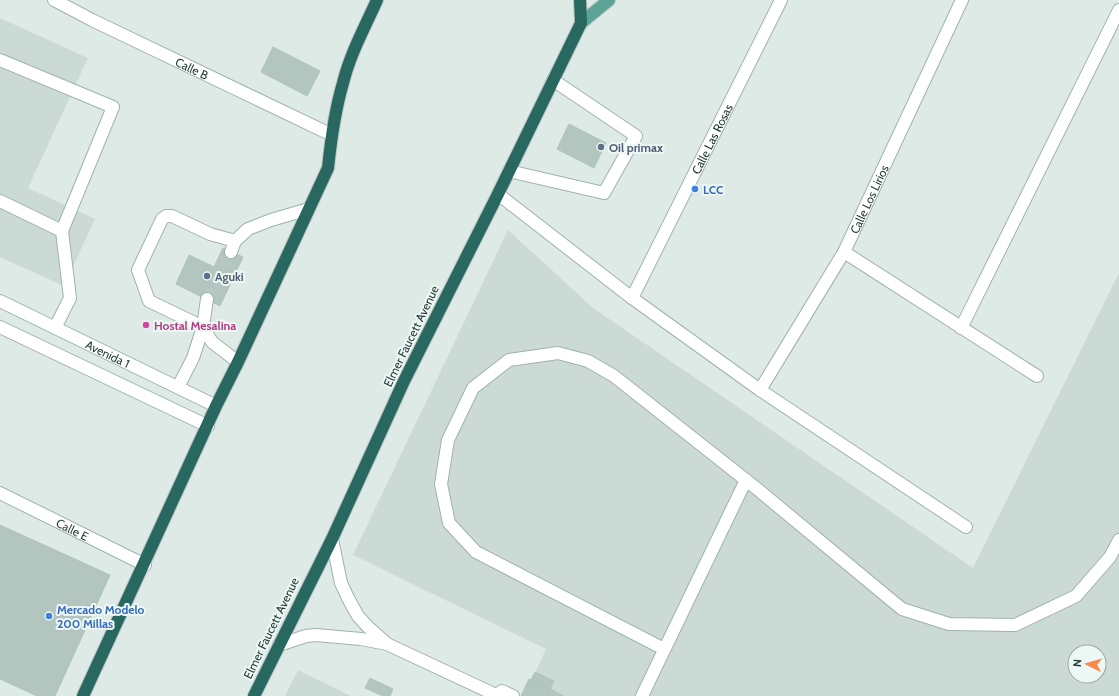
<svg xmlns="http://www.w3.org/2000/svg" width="1119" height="696" font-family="Cabin,sans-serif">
<rect width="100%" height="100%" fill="#ddeae5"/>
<!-- built -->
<g fill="#cbdad5" fill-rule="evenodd">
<path d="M0,18l88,40 -60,130 67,31 -31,67 -64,-29z"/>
<path d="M508,230l85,78 380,260 146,-295v423h-598l8,-17 3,1 14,-31 -193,-94zM1075,652h24v24h-24z"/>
<path d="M298,670l53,26h-66z"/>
</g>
<!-- building -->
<g fill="#b2c5bf" stroke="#afc4bd">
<path d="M273,47l47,24 -13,25 -46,-24z"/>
<path d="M569,124l37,19 -12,25 -37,-19z"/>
<path d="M223,248l20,9 -23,49 -44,-22 13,-29 25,12z"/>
<path d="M0,525l110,50 -55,121h-18l-37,-17z"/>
<path d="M535,672l19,9 -4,8 -19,-9z"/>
<path d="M370,678l23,11 -3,7h-7l-18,-8z"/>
<path d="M529,679l21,10 14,7h-43z"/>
</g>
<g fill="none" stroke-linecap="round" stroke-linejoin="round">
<!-- minor-tunnel -->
<path stroke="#b7c7c2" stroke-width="12" stroke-dasharray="12 6" stroke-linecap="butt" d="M207,299l24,-47"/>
<defs>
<g id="minor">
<path id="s1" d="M54,0l38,20 240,115"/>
<path d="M0,60l113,47 -51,124"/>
<path d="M509,171l95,22 32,-57 -83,-56"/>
<path d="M498,194l134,104 128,92 206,137"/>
<path d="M0,201l62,30 8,67 -15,30"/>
<path d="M231,252l4,-11 13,-12 23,-9 38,-11"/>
<path d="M844,252l193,124"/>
<path id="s2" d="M632,298l149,-298"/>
<path d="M207,299l-4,28 9,15 26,20"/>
<path id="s3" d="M0,301l216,105"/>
<path d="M0,327l208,99"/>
<path d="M961,328l158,-318"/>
<path d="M178,387l15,-29 10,-31 -54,-26 -11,-31 24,-51 4,-3h6l38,18 25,7"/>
<path id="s4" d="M760,390l84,-138 118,-252"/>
<path id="s5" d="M0,493l145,72"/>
<path d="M332,539l9,44 8,17 9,16 10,11 19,17"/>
<path d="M279,645l27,-9 10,-1 45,4 26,5 109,51"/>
<path d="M664,649l-188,-97 -27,-29 -8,-39 7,-44 25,-52 36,-28 49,-7 30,8 26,15 142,112 146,121 47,15 66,1 61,-29 34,-39 9,-17"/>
<path d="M496,695l6,-4 11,5"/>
<path d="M642,696l104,-216"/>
</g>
<path id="major" d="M581,23l28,-23"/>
<g id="highway">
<path d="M83,696l133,-290 22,-44 90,-194c3,-29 7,-58 15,-85 7,-29 22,-56 34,-83"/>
<path d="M254,696l78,-157 72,-158 94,-187 83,-171 -1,-23"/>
</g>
</defs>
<!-- minor casing -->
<use href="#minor" stroke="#a0b2ad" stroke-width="14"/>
<!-- major casing -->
<use href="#major" stroke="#bcc4c2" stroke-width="14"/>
<!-- highway casing -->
<use href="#highway" stroke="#bcc4c2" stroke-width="14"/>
<!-- minor -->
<use href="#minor" stroke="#fff" stroke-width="12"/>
<!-- major -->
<use href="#major" stroke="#5ea398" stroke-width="12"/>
<!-- highway -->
<use href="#highway" stroke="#286861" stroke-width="12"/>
</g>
<!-- markers -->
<g fill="#5c6f8a" stroke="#edf7f3" stroke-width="1.5">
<circle cx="601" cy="147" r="4"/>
<circle cx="207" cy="276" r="4"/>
</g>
<g fill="#3f7fe0" stroke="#edf7f3" stroke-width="1.5">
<circle cx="695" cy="189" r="4"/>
<circle cx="49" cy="616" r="4"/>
</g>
<circle fill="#d1479c" stroke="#edf7f3" stroke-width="1.5" cx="146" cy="325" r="4"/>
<g text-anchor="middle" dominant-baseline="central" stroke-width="4" stroke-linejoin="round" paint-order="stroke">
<!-- street labels -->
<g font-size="12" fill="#1e3a35" stroke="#edf7f3">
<text stroke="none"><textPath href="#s1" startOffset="154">Calle B</textPath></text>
<text stroke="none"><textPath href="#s2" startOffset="178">Calle Las Rosas</textPath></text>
<text stroke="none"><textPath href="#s4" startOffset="220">Calle Los Lirios</textPath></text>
<text transform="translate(411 336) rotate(-64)">Elmer Faucett Avenue</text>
<text stroke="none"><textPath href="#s3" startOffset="120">Avenida 1</textPath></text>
<text stroke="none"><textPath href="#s5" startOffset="81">Calle E</textPath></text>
<text transform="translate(271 628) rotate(-64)">Elmer Faucett Avenue</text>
</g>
<!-- service labels -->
<g font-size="12" font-weight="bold" fill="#4e5e75" stroke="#edf7f3" text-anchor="start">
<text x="609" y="147">Oil primax</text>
<text x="215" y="276">Aguki</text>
</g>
<!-- shop labels -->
<g font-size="12" font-weight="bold" fill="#366cbe" stroke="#edf7f3" text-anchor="start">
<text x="703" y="189">LCC</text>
<text x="57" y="609">Mercado Modelo<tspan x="57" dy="14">200 Millas</tspan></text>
</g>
<!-- hotel labels -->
<g font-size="12" font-weight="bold" fill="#b23c85" stroke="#edf7f3" text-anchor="start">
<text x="154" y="325">Hostal Mesalina</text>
</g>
</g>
<!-- north arrow -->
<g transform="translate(1087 664) rotate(275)"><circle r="19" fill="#edf7f3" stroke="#9aaba7"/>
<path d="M0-3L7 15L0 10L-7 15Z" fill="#fb8749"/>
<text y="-6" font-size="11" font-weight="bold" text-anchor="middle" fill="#1e3a35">N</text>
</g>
</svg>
